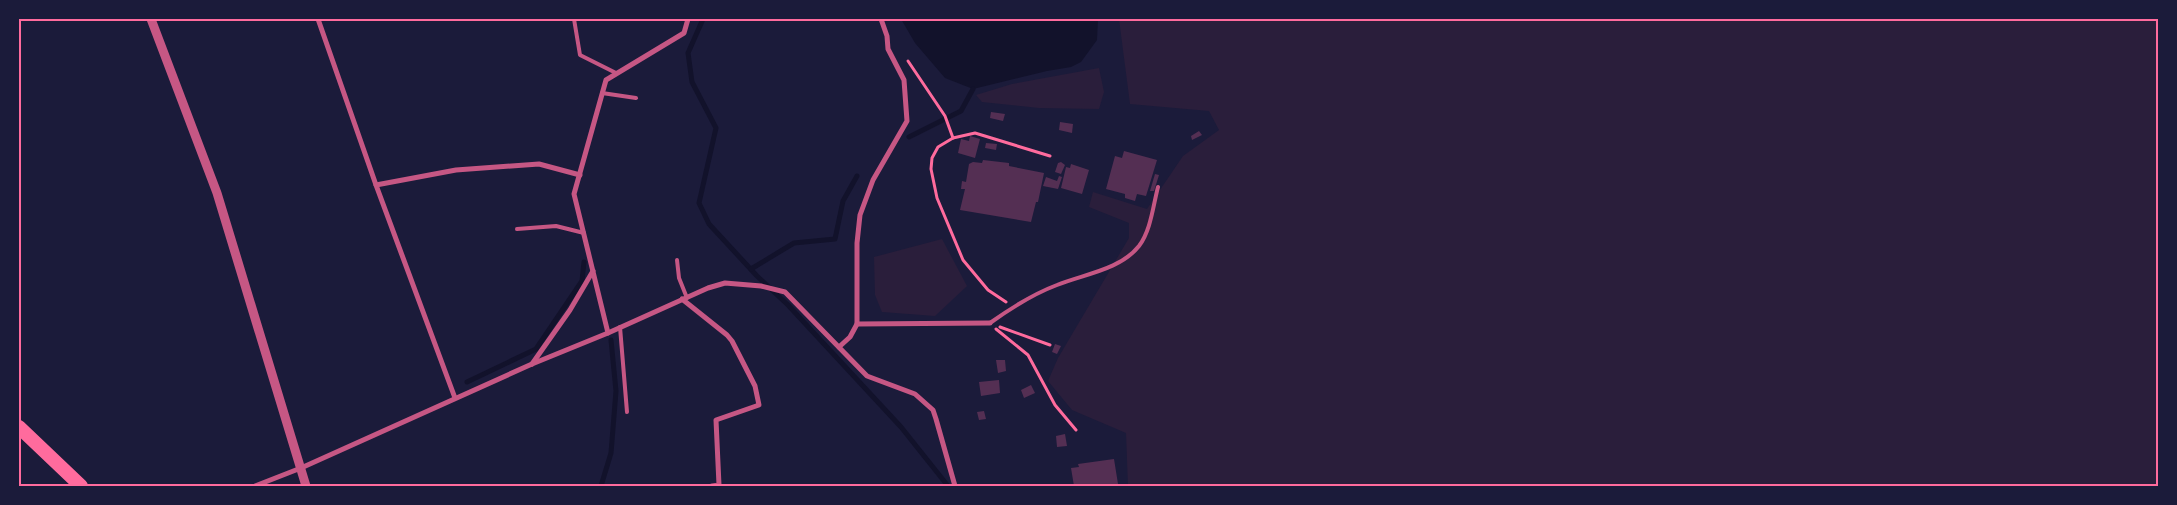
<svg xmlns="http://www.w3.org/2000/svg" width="2177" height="505" font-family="'Varela Round',sans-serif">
<rect width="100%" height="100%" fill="#1b1b3a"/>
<!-- green -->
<g fill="#2a1e3b">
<path d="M1119,19h1039v467h-1030l-2,-53 -54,-23 -24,-29 10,-23 71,-120v-15l-40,-16 4,-15 54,17 36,-53 36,-26 -10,-19 -79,-7z"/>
<path d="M1099,68l5,24 -5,17 -60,-1 -57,-6 -6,-7 36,-11z"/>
<path d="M942,239l25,47 -32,30 -53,-4 -7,-17 -1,-38z"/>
</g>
<!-- water -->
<path fill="#12122b" d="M901,19h197l-1,21 -16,22 -10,5 -24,4 -74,18 -28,-11 -30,-35z"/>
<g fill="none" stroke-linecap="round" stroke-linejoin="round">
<!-- stream -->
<g stroke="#12122b" stroke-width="5">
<path d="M703,19l-15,34 4,29 24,46 -17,75 10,21 48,52 31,29 113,122 47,59"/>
<path d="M909,137l52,-26 12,-22"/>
<path d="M751,269l43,-26 41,-4 8,-38 14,-25"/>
<path d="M467,382l69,-33 46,-68 2,-19"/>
<path d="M601,486l10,-33 5,-62 -5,-51"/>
</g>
</g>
<!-- building -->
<g fill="#542f53">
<path d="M991,112l14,2 -2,7 -13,-3z"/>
<path d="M1060,122l13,2 -1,9 -13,-3z"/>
<path d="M1199,131l3,4 -10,5 -1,-4z"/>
<path d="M970,136l10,3 -5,19 -17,-5 3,-14 8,2z"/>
<path d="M986,143l11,1 -1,6 -11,-2z"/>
<path d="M1124,151l33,9 -11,36 -9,-2 -2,7 -10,-3v-4l-19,-5 9,-33 7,2z"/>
<path d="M983,160l26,3v3l35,7 -6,29h-2l-5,20 -71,-12 5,-21h-4l1,-8 4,1 3,-18 4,-2 9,1z"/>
<path d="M1061,162l4,3 -4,9 -6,-2 3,-9z"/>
<path d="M1071,164l18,6 -7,24 -21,-6 5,-21 4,1z"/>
<path d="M1155,174l4,1 -5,16h-4z"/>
<path d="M1059,176l3,1 -4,12 -15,-3 3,-9 11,4z"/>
<path d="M1055,344l6,2 -4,8 -5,-2z"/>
<path d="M996,360h9l1,11 -8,2z"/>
<path d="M999,380l1,13 -19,3 -2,-14z"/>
<path d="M1031,385l4,8 -11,5 -3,-8z"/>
<path d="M984,411l2,8 -7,1 -2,-8z"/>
<path d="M1065,434l2,12 -10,1 -1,-11z"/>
<path d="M1114,459l4,25 -5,2h-39l-3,-18 8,-1 -1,-3z"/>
</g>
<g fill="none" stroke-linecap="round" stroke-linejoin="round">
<!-- path -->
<g stroke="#ff6b9d" stroke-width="3">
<path d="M908,61l37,55 8,22"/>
<path d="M1006,302l-18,-12 -25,-30 -26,-62 -6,-29 1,-11 6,-11 15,-9 22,-5 75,23"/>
<path d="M1000,327l50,18"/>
<path d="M996,329l32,26 27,50 21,25"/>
</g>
<!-- service -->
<g stroke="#c65784" stroke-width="4">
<path d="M574,19l6,36 36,18"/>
<path d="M602,93l34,5"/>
<path d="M517,229l39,-3 28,7"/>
<path d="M677,260l2,18 8,20"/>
<path d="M990,323c21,-15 43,-29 67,-38 27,-11 63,-15 82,-39 12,-16 14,-40 19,-59"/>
<path d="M620,327l7,85"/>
</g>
<!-- minor -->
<g stroke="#c65784" stroke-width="5">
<path d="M318,19l58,166 79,213"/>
<path d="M376,185l80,-15 83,-6 41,11"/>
<path d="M682,299l45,36 5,6 23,45 4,19 -43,15 3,65 -7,1"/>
<path d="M857,324l133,-1"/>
<path d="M608,333l-34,-139 32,-114 78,-47 4,-14"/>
<path d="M839,347l11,-10 7,-13v-81l3,-28 13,-35 34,-59 -3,-41 -16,-31 -1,-13 -6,-17"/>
<path d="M532,364l38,-54 23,-39"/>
<path d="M255,486l46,-18 231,-104 76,-31 100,-45 17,-5 36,3 24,6 82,84 48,18 18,16 3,9 19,67"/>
</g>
<!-- tertiary -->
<path stroke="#c65784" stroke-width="9" d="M151,19l66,174 89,293"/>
<!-- trunk -->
<path stroke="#ff6b9d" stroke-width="14" d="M19,427l62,59"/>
</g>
<!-- border -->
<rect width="2177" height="505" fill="none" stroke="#1b1b3a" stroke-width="40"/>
<rect x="20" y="20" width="2137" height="465" fill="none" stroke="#ff6b9d" stroke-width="2"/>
</svg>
